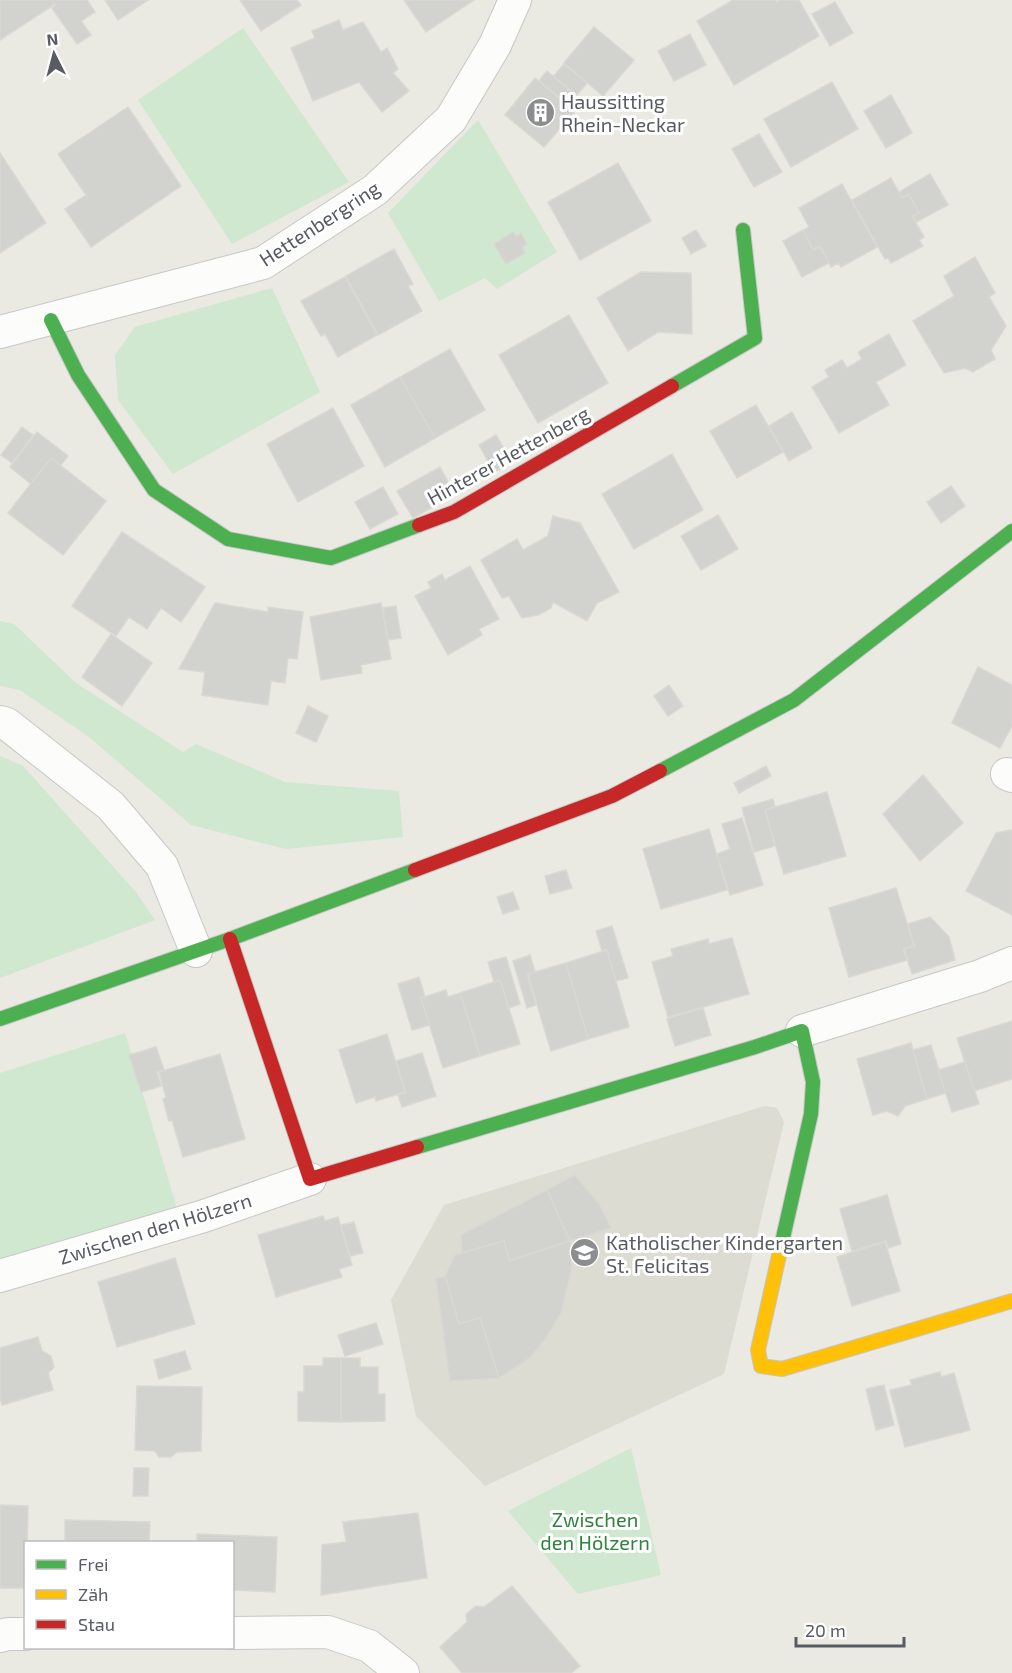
<svg xmlns="http://www.w3.org/2000/svg" width="1012" height="1673" font-family="'Exo 2',sans-serif">
<rect width="100%" height="100%" fill="#eae9e2"/>
<!-- education -->
<path fill="#dcdcd2" d="M765,1106l12,2 7,14 -60,252 -239,112 -69,-70 -25,-116 53,-95z"/>
<!-- green -->
<g fill="#cfe8cf">
<path d="M243,28l106,154 -117,62 -94,-144z"/>
<path d="M478,120l79,132 -60,37 -12,-11 -46,23 -51,-88z"/>
<path d="M272,288l48,104 -147,82 -55,-74 -3,-45 20,-28z"/>
<path d="M0,621l14,3 62,59 107,69 13,-8 89,38 114,9 4,46 -117,12 -95,-24 -103,-89 -68,-46 -20,-4z"/>
<path d="M0,756l23,10 112,125 20,29 -155,58z"/>
<path d="M125,1033l52,176 -177,51v-187z"/>
<path d="M631,1448l30,127 -83,19 -70,-83z"/>
</g>
<!-- building -->
<g fill="#d2d2ce" stroke="#dad8d2" stroke-width="1.5">
<path d="M0,0h52l3,4 -55,36z"/>
<path d="M52,0h35l8,12 -14,9 10,14 -14,9 -25,-36 4,-3z"/>
<path d="M105,0h43l-30,20z"/>
<path d="M240,0h57l4,5 -40,26z"/>
<path d="M404,0h70l-48,32z"/>
<path d="M733,0h43l1,2 3,-2h19l20,36 -85,49 -37,-64z"/>
<path d="M835,2l18,31 -23,13 -18,-32z"/>
<path d="M339,20l4,10 20,-8 18,30 6,-4 11,21 -5,4 16,18 -27,21 -23,-30 -46,19 -22,-53 24,-10 -3,-7z"/>
<path d="M594,27l40,33 -31,36 -39,-33z"/>
<path d="M690,34l16,31 -32,16 -16,-30z"/>
<path d="M564,64l23,19 -10,12 -23,-19z"/>
<path d="M547,71l29,25 -7,9 -30,-24z"/>
<path d="M535,78l40,33 -31,36 -39,-32z"/>
<path d="M832,82l26,47 -67,38 -27,-48z"/>
<path d="M891,95l21,38 -26,15 -22,-37z"/>
<path d="M128,107l53,79 -90,61 -26,-38 21,-14 -28,-41z"/>
<path d="M759,134l23,38 -28,15 -22,-38z"/>
<path d="M0,153l46,70 -46,30z"/>
<path d="M618,163l33,58 -71,39 -32,-58z"/>
<path d="M930,174l18,31 -32,17 -3,-5 6,-4 -10,-19 -7,4 -3,-6z"/>
<path d="M891,178l11,20 7,-3 10,17 -7,4 12,21 -5,3 4,6 -32,17 -3,-5 -3,1 -33,-59z"/>
<path d="M842,184l35,63 -36,20 -3,-4 -7,4 -11,-21 -7,3 -10,-19 6,-3 -10,-19z"/>
<path d="M696,230l10,16 -15,8 -9,-16z"/>
<path d="M803,230l10,20 7,-3 9,16 -27,14 -19,-36z"/>
<path d="M513,232l3,4 5,-3 6,11 -5,3 3,6 -19,11 -12,-20z"/>
<path d="M394,249l19,35 -5,2 14,25 -44,24 -32,-59z"/>
<path d="M975,257l20,36 -6,4 17,29 -15,24 4,9 -22,13 -8,-4 -21,5 -31,-52 41,-25 -10,-20z"/>
<path d="M641,272l50,1 1,61 -34,-2 -30,19 -31,-53z"/>
<path d="M345,277l32,58 -39,22 -13,-23 -4,2 -20,-35z"/>
<path d="M569,315l39,68 -70,40 -39,-68z"/>
<path d="M889,334l17,31 -30,17 13,23 -50,28 -27,-46 17,-10 -4,-7 17,-10 5,8 15,-9 -4,-7z"/>
<path d="M450,349l35,61 -50,28 -35,-61z"/>
<path d="M400,377l35,61 -50,29 -34,-62z"/>
<path d="M756,405l27,47 -46,26 -27,-47z"/>
<path d="M333,408l31,58 -66,36 -31,-58z"/>
<path d="M792,412l20,36 -23,13 -20,-35z"/>
<path d="M22,427l11,8 -21,28 -11,-8z"/>
<path d="M37,432l31,24 -7,9 -10,-7 -20,26 -21,-17z"/>
<path d="M496,435l16,27 -18,10 -15,-27z"/>
<path d="M672,454l31,56 -69,39 -32,-55z"/>
<path d="M51,458l55,43 -43,54 -55,-42z"/>
<path d="M440,467l15,28 -42,23 -16,-27z"/>
<path d="M951,486l14,20 -24,17 -14,-21z"/>
<path d="M383,487l15,27 -28,15 -15,-27z"/>
<path d="M718,515l20,34 -37,21 -20,-34z"/>
<path d="M553,516l27,7 39,69 -22,11 -10,18 -34,-19 -2,6 -13,7 -16,3 -13,-22 -7,2 -21,-38 36,-21 6,11 25,-14z"/>
<path d="M122,532l83,55 -24,35 -20,-14 -14,21 -18,-12 -13,19 -44,-30z"/>
<path d="M470,566l29,53 -20,10 3,6 -34,20 -33,-59 16,-8 -3,-6 14,-8 3,6z"/>
<path d="M215,603l53,9v-5l35,5 -6,47 -9,-1 -3,25 -14,-2 -3,24 -66,-10 3,-23 -26,-3z"/>
<path d="M381,603l10,56 -30,6 1,8 -41,7 -11,-63z"/>
<path d="M396,606l5,32 -13,2 -5,-32z"/>
<path d="M111,634l41,29 -30,43 -40,-29z"/>
<path d="M978,667l34,18v41l-12,22 -48,-25z"/>
<path d="M669,685l14,21 -15,10 -14,-20z"/>
<path d="M308,706l20,10 -12,26 -20,-9z"/>
<path d="M766,766l5,10 -32,17 -5,-10z"/>
<path d="M923,775l40,48 -43,38 -37,-47z"/>
<path d="M827,792l19,64 -62,18 -19,-64z"/>
<path d="M773,799l2,8 -10,3 10,36 -21,6 -12,-44z"/>
<path d="M742,818l21,67 -33,10 -13,-41 13,-5 -8,-25z"/>
<path d="M709,829l18,61 -66,19 -18,-60z"/>
<path d="M1011,830h1v85l-46,-24 30,-58z"/>
<path d="M566,870l6,18 -22,6 -5,-18z"/>
<path d="M896,888l18,58 -11,3 4,11 -58,17 -20,-69z"/>
<path d="M513,892l6,17 -16,5 -6,-17z"/>
<path d="M930,917l19,20 6,23 -43,14 -8,-25 11,-3 -7,-22z"/>
<path d="M612,926l16,52 -12,3 -10,-31 -4,1 -6,-20z"/>
<path d="M732,938l17,56 -81,23 -16,-55 21,-6 -2,-7 37,-10 1,5z"/>
<path d="M607,950l22,77 -41,12 -22,-76z"/>
<path d="M530,955l5,17 -8,2 9,31 -9,3 -14,-47z"/>
<path d="M506,957l14,47 -11,4 -9,-28 -6,2 -6,-20z"/>
<path d="M566,963l22,76 -37,12 -23,-77z"/>
<path d="M419,977l6,20 -4,1 9,27 -18,5 -14,-46z"/>
<path d="M500,980l20,64 -40,12 -20,-63z"/>
<path d="M446,990l2,7 12,-4 20,63 -37,12 -22,-70z"/>
<path d="M703,1008l8,27 -36,11 -8,-27z"/>
<path d="M1012,1021v58l-38,12 -17,-53z"/>
<path d="M387,1034l18,58 -29,9 -1,-4 -19,6 -17,-53z"/>
<path d="M911,1043l16,56 -22,7 -7,10 -11,-5 -14,4 -16,-56z"/>
<path d="M931,1045l15,48 -19,6 -14,-49z"/>
<path d="M156,1047l8,23 -7,2 4,14 -20,6 -12,-37z"/>
<path d="M422,1053l14,43 -34,11 -4,-12 8,-2 -10,-32z"/>
<path d="M220,1054l25,85 -62,18 -11,-37 -3,1 -6,-22 3,-1 -7,-26z"/>
<path d="M965,1062l14,42 -27,8 -14,-42z"/>
<path d="M575,1175l24,29 12,24 -41,13 -23,-51z"/>
<path d="M547,1190l23,51 -61,20 -5,-20 -42,12 -1,-18z"/>
<path d="M887,1195l14,49 -13,4 -2,-7 -34,10 -12,-42z"/>
<path d="M323,1216l2,5 13,-4 14,48 -13,4 3,8 -66,20 -18,-62z"/>
<path d="M354,1222l9,31 -13,3 -9,-31z"/>
<path d="M504,1241l5,20 61,-20 2,11 -1,20 -10,41 -15,25 -16,20 -31,20 -19,-60 -21,6 -14,-48 10,-21z"/>
<path d="M885,1242l15,49 -48,15 -15,-49z"/>
<path d="M175,1258l20,66 -78,23 -19,-65z"/>
<path d="M445,1276l14,48 21,-6 19,60 -49,3 -14,-102z"/>
<path d="M376,1323l7,21 -38,12 -7,-21z"/>
<path d="M38,1337l4,14 9,5 3,11 -6,6 5,17 -51,15 -2,-8v-49z"/>
<path d="M185,1351l6,18 -32,10 -5,-19z"/>
<path d="M323,1358h18v64l-43,-1v-29h6v-26h19z"/>
<path d="M341,1358h19v9h18v27h7v27l-44,1z"/>
<path d="M940,1372l1,5 13,-4 16,57 -65,17 -15,-57 22,-5 -2,-5z"/>
<path d="M884,1385l10,40 -18,5 -10,-41z"/>
<path d="M137,1386l65,1 -1,64 -24,1 -6,5h-12l-4,-6 -20,-1z"/>
<path d="M134,1468h15l-1,28h-15z"/>
<path d="M0,1505l28,1 -2,82h-26z"/>
<path d="M418,1513l9,65 -106,17 1,-50 24,-3 -3,-20z"/>
<path d="M65,1520l85,2 -1,20h-84z"/>
<path d="M197,1534l80,3 -2,55 -43,-2v-48h-35z"/>
<path d="M512,1586l68,80 -9,7h-109l-22,-26 27,-25 -1,-8 10,-8 8,1z"/>
</g>
<g fill="none" stroke-linecap="round" stroke-linejoin="round">
<defs>
<g id="street">
<path d="M0,332l263,-69 112,-73 76,-71 44,-74 20,-45"/>
<path d="M0,722l7,2 104,82 51,60 34,85"/>
<path d="M1007,774l5,2"/>
<path d="M802,1031l178,-55 32,-13"/>
<path d="M0,1276l204,-60 106,-37"/>
<path d="M232,1633l96,-1 41,14 34,27"/>
<path d="M0,1636l8,-2h18"/>
</g>
<g id="fast">
<path d="M51,320l27,55 76,115 74,49 103,19 88,-33"/>
<path d="M672,386l83,-48 -12,-108"/>
<path d="M660,771l134,-71 218,-169"/>
<path d="M0,1019l230,-80 185,-69"/>
<path d="M417,1147l338,-100 47,-16 11,51 -2,32 -31,137"/>
</g>
<path id="slow" d="M780,1251l-22,99 3,16 21,3 230,-68"/>
<g id="jam">
<path d="M419,525l35,-13 218,-126"/>
<path d="M415,870l197,-74 48,-25"/>
<path d="M230,939l80,240 107,-32"/>
</g>
</defs>
<!-- street casing -->
<use href="#street" stroke="#c7c8c6" stroke-width="34"/>
<!-- fast casing -->
<use href="#fast" stroke="#c6c6c5" stroke-width="16"/>
<!-- slow casing -->
<use href="#slow" stroke="#c6c6c5" stroke-width="16"/>
<!-- jam casing -->
<use href="#jam" stroke="#c6c6c5" stroke-width="16"/>
<!-- street -->
<use href="#street" stroke="#fcfcfb" stroke-width="32"/>
<!-- fast -->
<use href="#fast" stroke="#4caf50" stroke-width="14"/>
<!-- slow -->
<use href="#slow" stroke="#ffc107" stroke-width="14"/>
<!-- jam -->
<use href="#jam" stroke="#c62828" stroke-width="14"/>
</g>
<!-- icons -->
<defs>
<symbol id="building-disc" viewBox="-11 -11 22 22"><circle r="9.5" fill="#8b8d8f" stroke="#fff"/><path d="M-4-6H4V6H1V3H-1V6H-4ZM-2.5-4.3h1.7v1.8h-1.7ZM.8-4.3h1.7v1.8H.8ZM-2.5-1h1.7V.8h-1.7ZM.8-1h1.7V.8H.8Z" fill="#fff"/></symbol>
<symbol id="school-disc" viewBox="-11 -11 22 22"><circle r="9.5" fill="#8b8d8f" stroke="#fff"/><path d="M0-5L7-2L0 1L-7-2ZM-4 1L0 2.5L4 1V4Q0 6-4 4Z" fill="#fff"/></symbol>
</defs>
<g fill-rule="evenodd">
<use href="#building-disc" x="524" y="96" width="33" height="33"/>
<use href="#school-disc" x="568" y="1236" width="33" height="33"/>
</g>
<g text-anchor="middle" dominant-baseline="central" stroke-width="6" stroke-linejoin="round" paint-order="stroke">
<!-- poi labels -->
<g font-size="20" fill="#585c62" stroke="#fff" text-anchor="start">
<text x="561" y="101">Haussitting<tspan x="561" dy="23">Rhein-Neckar</tspan></text>
<text x="606" y="1242">Katholischer Kindergarten<tspan x="606" dy="23">St. Felicitas</tspan></text>
</g>
<!-- street labels -->
<g font-size="20" fill="#585c62" stroke="#fff">
<text transform="translate(319 223) rotate(-33)">Hettenbergring</text>
<text transform="translate(508 455) rotate(-29)">Hinterer Hettenberg</text>
<text transform="translate(155 1228) rotate(-17)">Zwischen den Hölzern</text>
</g>
<!-- park labels -->
<g font-size="20" fill="#2e843c" stroke="#fff">
<text x="595" y="1519">Zwischen<tspan x="595" dy="23">den Hölzern</tspan></text>
</g>
</g>
<!-- legend -->
<rect x="24" y="1541" width="210" height="108" fill="#ffffff" stroke="#bcbec0" stroke-width="1.5"/>
<rect x="36" y="1560" width="30" height="9" fill="#4caf50" stroke="#bcbec0" stroke-width="1.5"/>
<text x="78" y="1571" font-size="18" fill="#585c62">Frei</text>
<rect x="36" y="1590" width="30" height="9" fill="#ffc107" stroke="#bcbec0" stroke-width="1.5"/>
<text x="78" y="1601" font-size="18" fill="#585c62">Zäh</text>
<rect x="36" y="1620" width="30" height="9" fill="#c62828" stroke="#bcbec0" stroke-width="1.5"/>
<text x="78" y="1631" font-size="18" fill="#585c62">Stau</text>
<!-- north arrow -->
<g transform="translate(54 54) rotate(354)" stroke="#ffffff" stroke-width="4.5" paint-order="stroke">
<path d="M0-4.5L10 22L0 15L-10 22Z" fill="#585c62"/>
<text y="-9" font-size="16" font-weight="bold" text-anchor="middle" fill="#585c62">N</text>
</g>
<!-- scale -->
<path d="M796 1637v9h108v-9" fill="none" stroke="#585c62" stroke-width="3"/>
<text x="805" y="1637" font-size="18" fill="#585c62" stroke="#ffffff" stroke-width="4.5" paint-order="stroke">20 m</text>
</svg>
